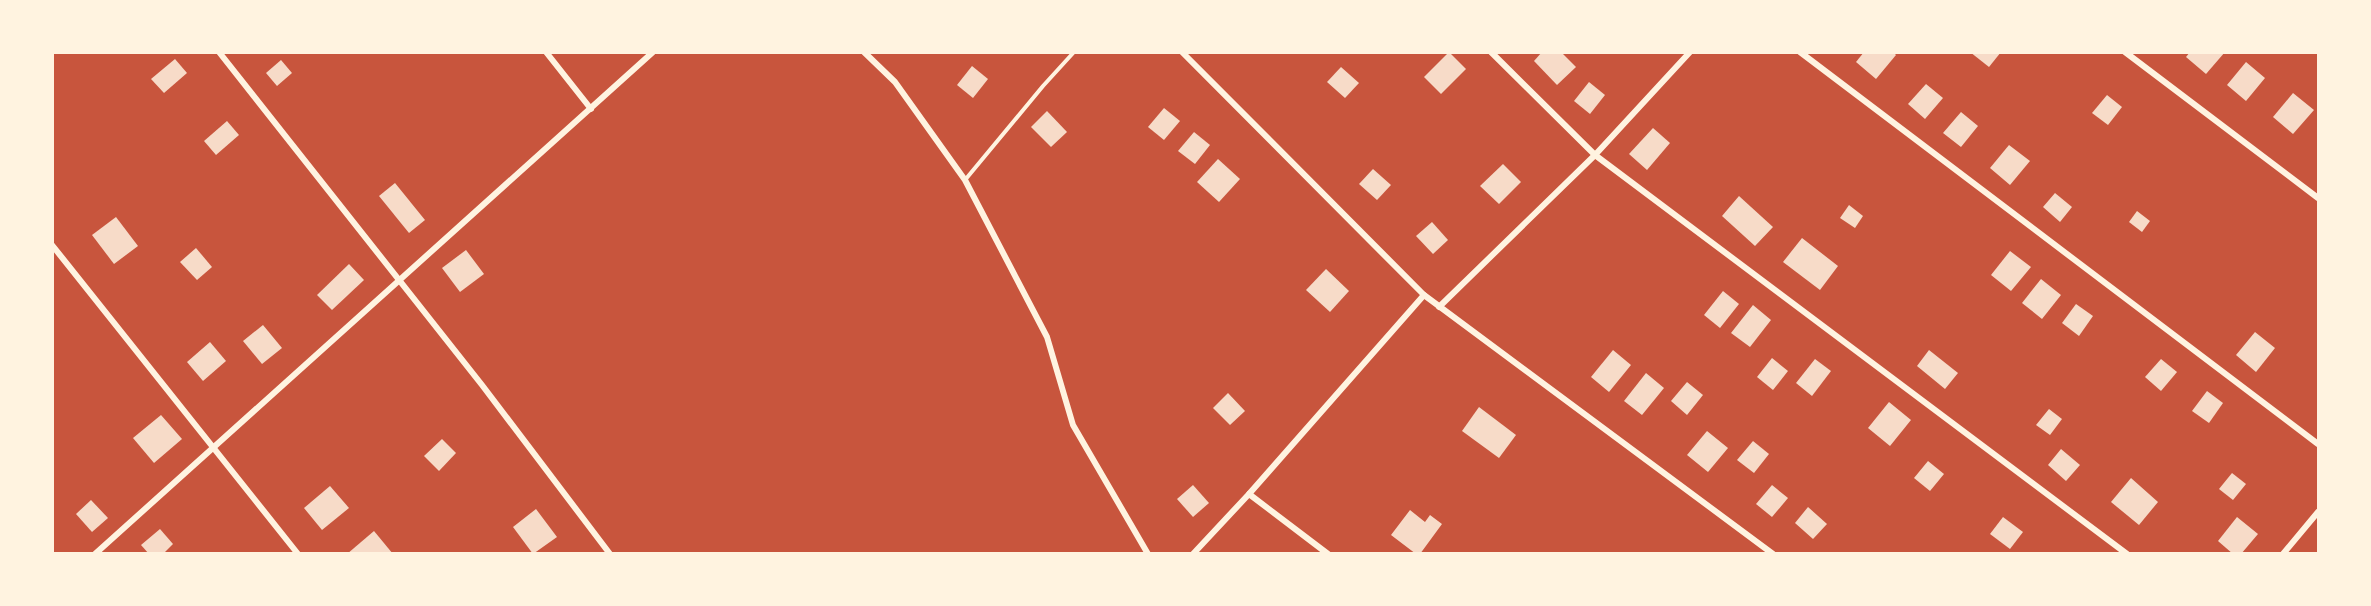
<svg xmlns="http://www.w3.org/2000/svg" width="2371" height="606" font-family="'IBM Plex Sans',sans-serif">
<rect width="100%" height="100%" fill="#c8553d"/>
<!-- building -->
<g fill="#f7dbc8">
<path d="M1449,52l17,17 -25,25 -17,-17z"/>
<path d="M1542,52h19l15,15 -19,18 -23,-24z"/>
<path d="M1864,52h29l3,3 -20,24 -20,-17z"/>
<path d="M1970,52h31l-12,15z"/>
<path d="M2190,52h35l-19,22 -20,-17z"/>
<path d="M175,59l12,14 -23,20 -13,-14z"/>
<path d="M281,60l11,13 -15,13 -11,-13z"/>
<path d="M2246,62l19,16 -19,23 -19,-16z"/>
<path d="M972,66l16,13 -15,19 -16,-13z"/>
<path d="M1341,67l18,16 -14,15 -18,-16z"/>
<path d="M1589,82l16,13 -15,19 -16,-13z"/>
<path d="M1926,84l17,14 -18,21 -17,-15z"/>
<path d="M2293,93l21,17 -21,24 -20,-17z"/>
<path d="M2107,95l15,12 -14,18 -16,-12z"/>
<path d="M1164,108l16,13 -16,19 -16,-13z"/>
<path d="M1047,111l20,21 -16,15 -20,-20z"/>
<path d="M1961,112l17,14 -17,21 -18,-14z"/>
<path d="M227,121l12,14 -23,20 -12,-14z"/>
<path d="M1653,128l17,15 -23,27 -18,-16z"/>
<path d="M1194,132l16,13 -15,19 -17,-13z"/>
<path d="M2009,145l21,16 -20,24 -20,-17z"/>
<path d="M1218,159l22,20 -21,23 -22,-20z"/>
<path d="M1503,164l18,18 -22,22 -19,-18z"/>
<path d="M1373,169l18,16 -14,15 -18,-16z"/>
<path d="M395,183l30,37 -16,13 -30,-37z"/>
<path d="M2055,193l17,14 -12,15 -17,-15z"/>
<path d="M1739,196l34,31 -18,19 -33,-30z"/>
<path d="M1849,205l14,11 -8,12 -15,-10z"/>
<path d="M2137,211l13,10 -8,11 -13,-10z"/>
<path d="M116,217l22,29 -24,18 -22,-29z"/>
<path d="M1432,222l16,18 -15,14 -17,-18z"/>
<path d="M1802,238l36,28 -18,24 -37,-28z"/>
<path d="M196,248l16,19 -15,13 -17,-18z"/>
<path d="M466,250l18,24 -24,18 -18,-24z"/>
<path d="M2010,251l21,16 -20,24 -20,-16z"/>
<path d="M349,264l15,16 -32,30 -15,-15z"/>
<path d="M1326,269l23,22 -19,21 -24,-22z"/>
<path d="M2041,279l20,16 -19,24 -20,-16z"/>
<path d="M1723,291l16,13 -19,24 -16,-13z"/>
<path d="M2076,304l17,12 -14,20 -17,-13z"/>
<path d="M1753,305l18,15 -21,27 -19,-14z"/>
<path d="M263,325l19,23 -20,16 -19,-23z"/>
<path d="M2255,332l20,16 -19,24 -20,-17z"/>
<path d="M210,342l16,19 -23,20 -16,-19z"/>
<path d="M1613,350l18,15 -22,27 -18,-15z"/>
<path d="M1929,350l29,23 -13,16 -28,-23z"/>
<path d="M1772,358l16,13 -15,19 -16,-13z"/>
<path d="M1815,359l16,12 -19,25 -16,-13z"/>
<path d="M2161,359l16,13 -16,19 -16,-14z"/>
<path d="M1646,373l18,15 -22,27 -18,-14z"/>
<path d="M1687,382l16,13 -16,20 -16,-14z"/>
<path d="M2207,391l16,12 -14,20 -17,-12z"/>
<path d="M1228,393l17,18 -15,14 -17,-17z"/>
<path d="M1889,402l22,18 -21,26 -22,-18z"/>
<path d="M1479,407l37,28 -17,23 -37,-27z"/>
<path d="M2049,409l13,10 -12,16 -14,-10z"/>
<path d="M161,415l21,24 -28,24 -21,-25z"/>
<path d="M1707,431l21,17 -20,24 -21,-17z"/>
<path d="M442,439l14,14 -17,18 -15,-15z"/>
<path d="M1753,441l16,13 -15,19 -17,-13z"/>
<path d="M2061,449l19,16 -14,16 -18,-16z"/>
<path d="M1928,461l16,13 -14,17 -16,-13z"/>
<path d="M2232,473l14,11 -13,16 -14,-11z"/>
<path d="M2131,478l27,24 -19,23 -28,-23z"/>
<path d="M1193,485l16,18 -16,14 -16,-18z"/>
<path d="M1772,485l16,13 -16,19 -16,-13z"/>
<path d="M330,486l19,22 -27,22 -18,-22z"/>
<path d="M91,500l17,18 -16,14 -16,-18z"/>
<path d="M1808,507l19,17 -14,15 -18,-16z"/>
<path d="M536,509l21,28 -24,17 -20,-27z"/>
<path d="M1410,510l15,12 5,-7 12,9 -22,30h-4l-25,-19z"/>
<path d="M2003,517l20,15 -13,17 -20,-15z"/>
<path d="M2237,517l21,17 -17,20h-8l-15,-13z"/>
<path d="M160,529l13,15 -10,10h-14l-8,-9z"/>
<path d="M374,531l19,23h-46z"/>
</g>
<g fill="none" stroke-linecap="round" stroke-linejoin="round">
<!-- service -->
<path stroke="#fff3e0" stroke-width="4" d="M965,180l78,-94 31,-34"/>
<!-- minor -->
<g stroke="#fff3e0" stroke-width="6">
<path d="M219,52l263,333 128,169"/>
<path d="M546,52l45,57"/>
<path d="M864,52l31,30 70,98 82,157 26,88 75,129"/>
<path d="M1182,52l242,243 349,259"/>
<path d="M1491,52l104,103 532,399"/>
<path d="M1800,52l518,392"/>
<path d="M2125,52l193,146"/>
<path d="M52,245l246,309"/>
<path d="M1439,307l156,-152 95,-103"/>
<path d="M1249,494l79,60"/>
<path d="M95,554l558,-502"/>
<path d="M1193,554l56,-60 175,-199"/>
<path d="M2283,554l35,-42"/>
</g>
</g>
<!-- border -->
<rect width="2371" height="606" fill="none" stroke="#fff3e0" stroke-width="108"/>
</svg>
